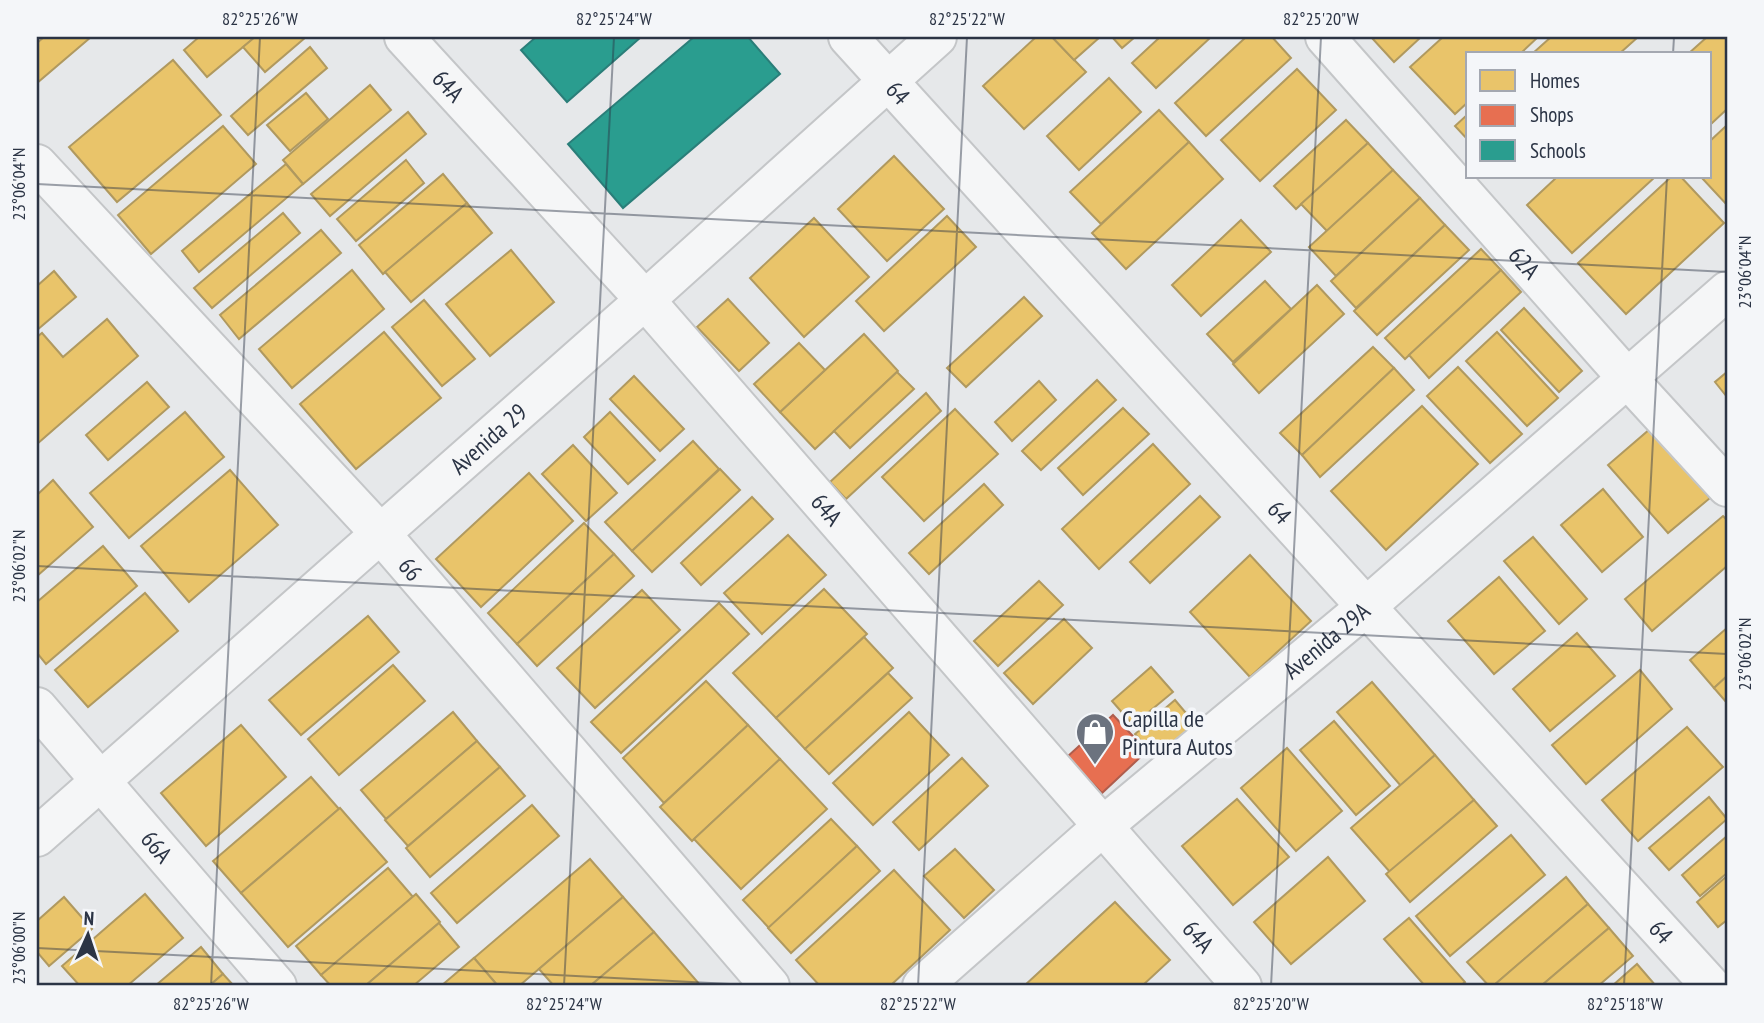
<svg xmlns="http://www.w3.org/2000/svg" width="1764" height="1023" font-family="'PT Sans Narrow',sans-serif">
<rect width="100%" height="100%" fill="#e6e8ea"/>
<!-- homes -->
<g fill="#e9c46a" stroke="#b0995f" stroke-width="2">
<path d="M44,37h47l-54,46v-40z"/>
<path d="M199,37h56l-48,40 -23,-27z"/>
<path d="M255,37h51l-41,35 -22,-25z"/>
<path d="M1036,37h16l34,35 -62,57 -41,-43z"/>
<path d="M1052,37h48l-26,23z"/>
<path d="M1112,37h23l-13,11z"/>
<path d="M1160,37h51l-55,51 -24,-25z"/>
<path d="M1246,37h26l19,21 -85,78 -31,-33z"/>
<path d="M1371,37h50l-27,25z"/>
<path d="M1443,37h95l-18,17h-52v48l-13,12 -45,-47z"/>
<path d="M1551,37h87l-19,17h-87z"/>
<path d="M1707,37h20v72l-17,16v-71h-22z"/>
<path d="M310,47l17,21 -79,67 -17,-19z"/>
<path d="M173,60l48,55 -104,87 -48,-55z"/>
<path d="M1297,69l39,41 -76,71 -39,-41z"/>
<path d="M1109,78l32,34 -62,58 -32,-34z"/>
<path d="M370,85l21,25 -88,74 -20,-24z"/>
<path d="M306,93l22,26 -38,32 -23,-26z"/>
<path d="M1159,110l30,32 -88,82 -31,-32z"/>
<path d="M408,112l18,22 -96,82 -19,-22z"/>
<path d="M1468,114v26l-13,-14z"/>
<path d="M1346,120l22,23 -72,66 -22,-23z"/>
<path d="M1727,125v80l-26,-28h9v-36z"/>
<path d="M223,126l33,38 -105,90 -33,-39z"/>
<path d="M1189,142l34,37 -97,90 -34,-36z"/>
<path d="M1368,143l25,27 -66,61 -26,-27z"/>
<path d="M894,156l50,53 -57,52 -49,-52z"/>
<path d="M406,160l18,23 -68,58 -19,-22z"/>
<path d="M286,164l17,20 -104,88 -17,-21z"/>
<path d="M1393,170l27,28 -84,78 -27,-29z"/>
<path d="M443,174l24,29 -84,71 -24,-29z"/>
<path d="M1557,177h98l-83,76 -45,-48z"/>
<path d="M1671,177h10l43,46 -98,91 -48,-51z"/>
<path d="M1420,198l25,27 -89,83 -25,-27z"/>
<path d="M467,203l25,30 -81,69 -26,-30z"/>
<path d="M283,213l17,20 -88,75 -18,-20z"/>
<path d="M947,216l29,31 -92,84 -28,-30z"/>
<path d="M814,218l55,59 -65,60 -54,-59z"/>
<path d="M1241,220l30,32 -70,64 -29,-31z"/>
<path d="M1445,225l24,25 -92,85 -23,-24z"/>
<path d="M321,230l20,23 -102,86 -19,-24z"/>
<path d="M1481,249l20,21 -96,89 -20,-21z"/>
<path d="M511,250l43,52 -64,54 -44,-52z"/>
<path d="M352,270l32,39 -92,79 -33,-39z"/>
<path d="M1501,270l20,22 -92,86 -20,-23z"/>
<path d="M54,271l22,26 -39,33v-44z"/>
<path d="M1265,281l26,28 -58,53 -26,-28z"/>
<path d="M1317,285l27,29 -85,79 -26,-29z"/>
<path d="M1024,297l18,19 -76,71 -19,-19z"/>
<path d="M728,299l41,44 -30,28 -42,-44z"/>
<path d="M424,300l51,59 -33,27 -50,-59z"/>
<path d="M1524,308l58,63 -23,21 -58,-62z"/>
<path d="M107,319l31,37 -101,88v-107l5,-4 21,24z"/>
<path d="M384,332l57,66 -85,71 -56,-65z"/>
<path d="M1497,332l61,66 -31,28 -61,-65z"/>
<path d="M864,334l34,37 -83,78 -35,-37z"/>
<path d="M799,343l26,27 -45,42 -26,-28z"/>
<path d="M1373,347l21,21 -92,87 -22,-22z"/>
<path d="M1458,367l64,67 -32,29 -63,-67z"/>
<path d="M1394,368l20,22 -94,87 -18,-22z"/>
<path d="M897,372l17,17 -64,59 -16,-17z"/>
<path d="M1727,372v25l-12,-15z"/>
<path d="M634,376l50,53 -24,22 -50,-52z"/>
<path d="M1097,380l19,20 -75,70 -19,-19z"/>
<path d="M1039,381l17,19 -44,41 -17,-19z"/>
<path d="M147,382l22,25 -61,53 -22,-25z"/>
<path d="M926,393l15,18 -95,88 -16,-17z"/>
<path d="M1422,406l56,58 -92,86 -55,-59z"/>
<path d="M1123,408l26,26 -66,61 -25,-27z"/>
<path d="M955,409l43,45 -74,67 -42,-44z"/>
<path d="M185,412l39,45 -95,81 -39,-45z"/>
<path d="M610,412l45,48 -27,24 -44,-47z"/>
<path d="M1650,429l60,69 -42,35 -60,-68z"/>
<path d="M693,441l26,28 -87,82 -27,-29z"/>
<path d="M1153,444l37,40 -91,85 -37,-40z"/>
<path d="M573,445l44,48 -31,28 -44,-47z"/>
<path d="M720,469l20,21 -88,82 -20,-21z"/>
<path d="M230,470l48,55 -89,77 -48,-56z"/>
<path d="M529,473l44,48 -92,86 -45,-48z"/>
<path d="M53,480l40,47 -56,49v-81z"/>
<path d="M984,484l19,21 -74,69 -20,-21z"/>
<path d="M1603,489l40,48 -41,35 -41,-47z"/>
<path d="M1200,496l20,21 -70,66 -20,-21z"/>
<path d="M752,497l21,22 -72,66 -20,-22z"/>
<path d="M1723,516l4,4v46l-75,65 -27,-32z"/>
<path d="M584,523l30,31 -97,90 -29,-31z"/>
<path d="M788,535l38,40 -64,59 -38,-41z"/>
<path d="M1533,537l54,62 -28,25 -55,-63z"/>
<path d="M103,546l34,40 -91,78 -9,-11v-51z"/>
<path d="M614,554l20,22 -97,90 -20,-22z"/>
<path d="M1250,555l61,66 -61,56 -60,-65z"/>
<path d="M1499,577l46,54 -51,43 -46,-53z"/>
<path d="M1039,581l24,24 -65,61 -24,-25z"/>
<path d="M824,589l43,45 -91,84 -43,-45z"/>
<path d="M642,590l38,40 -85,78 -38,-40z"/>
<path d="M145,593l33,38 -90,76 -33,-37z"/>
<path d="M719,603l30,31 -128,119 -30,-31z"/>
<path d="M368,616l31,36 -98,83 -32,-35z"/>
<path d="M1064,619l28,29 -59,56 -29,-31z"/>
<path d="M1727,628v48l-13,12 -24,-28z"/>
<path d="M1577,633l38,43 -65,55 -37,-42z"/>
<path d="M864,637l29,31 -88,81 -29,-31z"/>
<path d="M393,665l32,36 -86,74 -31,-36z"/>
<path d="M1151,667l22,25 -40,33 -21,-24z"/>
<path d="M1640,670l32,39 -86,75 -34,-39z"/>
<path d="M888,673l24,25 -83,76 -24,-25z"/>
<path d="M1727,676v27l-13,-15z"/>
<path d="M706,681l42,44 -84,78 -41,-45z"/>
<path d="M1372,682l63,73 -34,31 -64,-74z"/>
<path d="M1175,700l21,25 -40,34 -21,-25z"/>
<path d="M453,712l24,29 -91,78 -25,-29z"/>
<path d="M909,712l40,43 -76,70 -40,-42z"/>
<path d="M1334,721l56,65 -34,29 -56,-65z"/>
<path d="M241,725l45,52 -80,69 -45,-53z"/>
<path d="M748,725l32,34 -88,82 -32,-34z"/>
<path d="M1687,727l36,40 -85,74 -36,-41z"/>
<path d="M477,741l23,26 -92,79 -23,-26z"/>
<path d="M1287,748l55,63 -46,40 -55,-63z"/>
<path d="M1435,755l39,45 -84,72 -39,-44z"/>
<path d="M962,758l26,28 -69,64 -26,-28z"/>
<path d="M780,759l47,50 -86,80 -47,-50z"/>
<path d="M500,767l25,29 -95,81 -24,-29z"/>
<path d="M311,777l28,32 -98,84 -28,-32z"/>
<path d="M1709,797l18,22 -58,51 -20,-22z"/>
<path d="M1237,799l52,58 -56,48 -51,-59z"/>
<path d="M1474,800l23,26 -87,76 -24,-28z"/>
<path d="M532,805l27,31 -102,87 -26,-30z"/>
<path d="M340,808l47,54 -99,85 -47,-54z"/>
<path d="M831,819l26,27 -88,82 -26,-28z"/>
<path d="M1511,835l34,40 -95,81 -34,-40z"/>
<path d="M1727,836v37l-27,23 -18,-21z"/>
<path d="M857,846l23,25 -89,82 -23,-25z"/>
<path d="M955,849l39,41 -30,28 -40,-42z"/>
<path d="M1328,857l37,44 -74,63 -37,-42z"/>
<path d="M590,859l33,38 -104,89h-21l-24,-28z"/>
<path d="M388,868l25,29 -92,78 -25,-29z"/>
<path d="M894,870l56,60 -60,56h-70l-24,-26z"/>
<path d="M1727,876v44l-9,7 -21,-25z"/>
<path d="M1566,877l22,27 -95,82h-4l-22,-24z"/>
<path d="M145,894l38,44 -56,48h-47l-18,-20z"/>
<path d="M416,894l24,28 -75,64h-34l-10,-11z"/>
<path d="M64,897l28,32 -43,37 -12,-14v-31z"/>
<path d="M623,897l31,35 -64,54h-36l-15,-17z"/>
<path d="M1115,902l55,58 -28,26h-118z"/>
<path d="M1588,904l21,24 -68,58h-48z"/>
<path d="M1409,918l56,64 -5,4h-35l-41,-47z"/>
<path d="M439,923l20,24 -46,39h-48z"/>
<path d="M1609,928l24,28 -35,30h-57z"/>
<path d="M654,932l47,54h-111z"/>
<path d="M201,947l22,27 -14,12h-54z"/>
<path d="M474,958l24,28h-57z"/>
<path d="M1637,964l19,22h-44z"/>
<path d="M223,974l11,12h-25z"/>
</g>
<!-- shops -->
<path fill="#e76f51" stroke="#af5d4d" stroke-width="2" d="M1113,715l34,36 -45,42 -35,-36z"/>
<!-- schools -->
<g fill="#2a9d8f" stroke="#2a7e79" stroke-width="2">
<path d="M536,37h105l-74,65 -46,-52z"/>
<path d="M694,37h54l32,37 -157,134 -55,-64z"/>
</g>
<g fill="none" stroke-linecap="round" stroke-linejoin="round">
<defs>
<g id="minor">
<path id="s1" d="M404,37l241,263 597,686"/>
<path id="s2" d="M848,37l863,949"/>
<path id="s3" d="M1325,37l302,341 100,109"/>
<path id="s4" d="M37,164l343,369 390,453"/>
<path id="s5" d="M37,707l240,279"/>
<path id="s6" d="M922,986l181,-160 264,-220 360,-315"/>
</g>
<g id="tertiary">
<path id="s7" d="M37,837l608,-537 292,-263"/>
</g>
</defs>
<!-- minor casing -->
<use href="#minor" stroke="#c4c6c8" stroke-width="42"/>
<!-- tertiary casing -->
<use href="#tertiary" stroke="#c4c6c8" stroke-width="42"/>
<!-- minor -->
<use href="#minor" stroke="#f5f6f7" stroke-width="38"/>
<!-- tertiary -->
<use href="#tertiary" stroke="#f5f6f7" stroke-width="38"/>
</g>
<!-- ticks -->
<path fill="none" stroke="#2b3445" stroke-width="2" stroke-opacity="0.45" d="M1673,54l1,-17M37,184l1690,88M37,566l1690,88M37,948l732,38M211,986l49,-949M564,986l50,-949M918,986l49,-949M1271,986l50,-949M1624,986l43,-809"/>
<!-- icons -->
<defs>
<symbol id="shop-pin" viewBox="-11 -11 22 30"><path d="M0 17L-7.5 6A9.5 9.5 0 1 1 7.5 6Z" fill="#6c737f" stroke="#f4f6f9"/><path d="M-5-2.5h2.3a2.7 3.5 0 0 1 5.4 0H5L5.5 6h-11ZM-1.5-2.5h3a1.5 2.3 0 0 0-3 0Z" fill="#fff"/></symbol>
</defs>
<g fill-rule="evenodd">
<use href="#shop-pin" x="1073" y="710" width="44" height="60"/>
</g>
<g text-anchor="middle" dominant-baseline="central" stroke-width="7" stroke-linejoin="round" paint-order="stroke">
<!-- street labels -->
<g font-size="24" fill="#2b3445" stroke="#f4f6f9">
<text stroke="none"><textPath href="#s1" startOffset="66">64A</textPath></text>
<text stroke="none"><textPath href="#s2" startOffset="75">64</textPath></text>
<text stroke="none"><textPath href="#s3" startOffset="301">62A</textPath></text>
<text stroke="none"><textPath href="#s7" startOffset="602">Avenida 29</textPath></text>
<text stroke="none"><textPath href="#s1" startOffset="634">64A</textPath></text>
<text stroke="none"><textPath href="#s2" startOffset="642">64</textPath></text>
<text stroke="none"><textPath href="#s4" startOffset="551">66</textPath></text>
<text stroke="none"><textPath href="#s6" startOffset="532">Avenida 29A</textPath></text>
<text stroke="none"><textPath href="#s5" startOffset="184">66A</textPath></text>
<text stroke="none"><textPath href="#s2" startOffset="1209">64</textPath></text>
<text stroke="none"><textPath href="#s1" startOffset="1200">64A</textPath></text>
</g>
<!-- poi labels -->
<g font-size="24" fill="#2b3445" stroke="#f4f6f9" text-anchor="start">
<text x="1122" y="718">Capilla de<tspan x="1122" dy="28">Pintura Autos</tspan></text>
</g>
</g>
<!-- border -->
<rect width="1764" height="1023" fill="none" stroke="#f4f6f9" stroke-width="77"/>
<!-- legend -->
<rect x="1466" y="52" width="245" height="126" fill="#f4f6f9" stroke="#a4a8b1" stroke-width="2"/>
<rect x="1480" y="70" width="35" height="21" fill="#e9c46a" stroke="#a4a8b1" stroke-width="2"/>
<text x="1530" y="88" font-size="21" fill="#2b3445">Homes</text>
<rect x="1480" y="105" width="35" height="21" fill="#e76f51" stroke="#a4a8b1" stroke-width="2"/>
<text x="1530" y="122" font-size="21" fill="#2b3445">Shops</text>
<rect x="1480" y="140" width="35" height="21" fill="#2a9d8f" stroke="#a4a8b1" stroke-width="2"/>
<text x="1530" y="158" font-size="21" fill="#2b3445">Schools</text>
<!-- north arrow -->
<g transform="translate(88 935) rotate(3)" stroke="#f4f6f9" stroke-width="5" paint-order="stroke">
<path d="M0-5L12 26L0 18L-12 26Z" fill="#2b3445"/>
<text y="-10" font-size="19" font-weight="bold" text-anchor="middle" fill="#2b3445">N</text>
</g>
<rect x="38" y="38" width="1688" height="946" fill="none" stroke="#2b3445" stroke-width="2.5"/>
<g font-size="18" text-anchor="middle" fill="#2b3445">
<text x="260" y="25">82°25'26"W</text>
<text x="614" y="25">82°25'24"W</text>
<text x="967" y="25">82°25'22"W</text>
<text x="1321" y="25">82°25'20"W</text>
<text transform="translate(19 184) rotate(-90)" y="6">23°06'04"N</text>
<text transform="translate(1745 272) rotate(-90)" y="6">23°06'04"N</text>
<text transform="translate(19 566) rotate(-90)" y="6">23°06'02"N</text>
<text transform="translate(1745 654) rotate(-90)" y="6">23°06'02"N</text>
<text transform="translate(19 948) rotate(-90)" y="6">23°06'00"N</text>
<text x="211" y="1010">82°25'26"W</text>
<text x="564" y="1010">82°25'24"W</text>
<text x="918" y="1010">82°25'22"W</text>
<text x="1271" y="1010">82°25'20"W</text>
<text x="1625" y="1010">82°25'18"W</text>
</g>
</svg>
